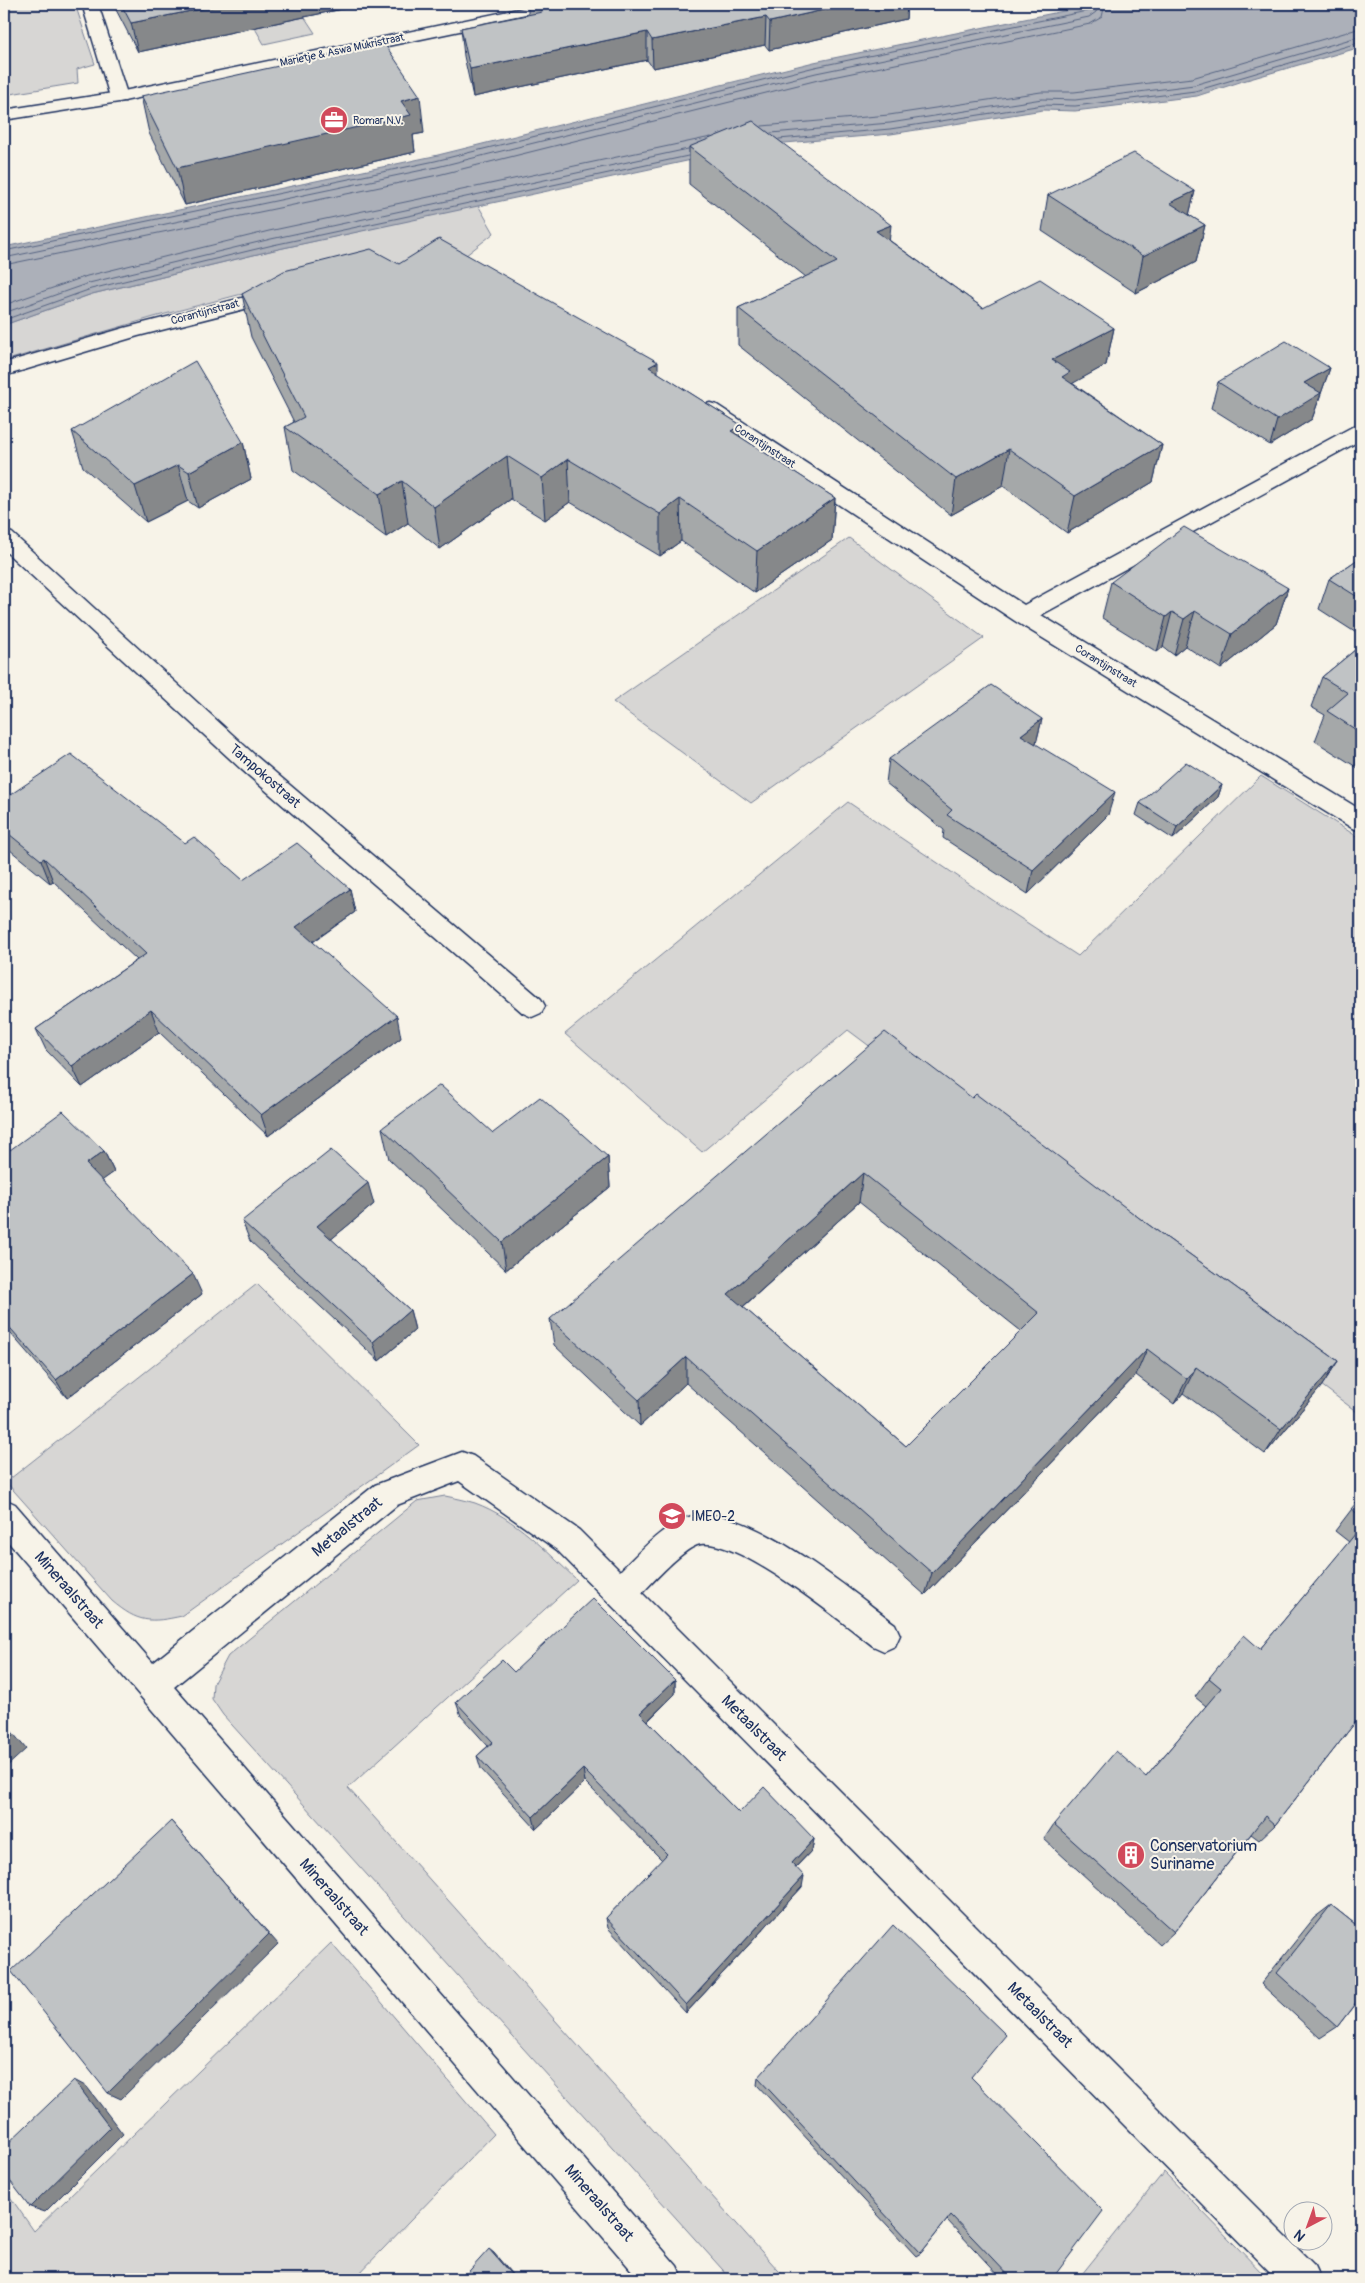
<svg xmlns="http://www.w3.org/2000/svg" width="1365" height="2283" font-family="Pangolin,sans-serif">
<rect width="100%" height="100%" fill="#f7f3e8"/>
<filter id="ink" filterUnits="userSpaceOnUse"><feTurbulence type="fractalNoise" baseFrequency=".02" numOctaves="2"/><feDisplacementMap in="SourceGraphic" scale="10" xChannelSelector="R" yChannelSelector="G"/><feConvolveMatrix kernelMatrix="1 2 1 2 8 2 1 2 1" color-interpolation-filters="sRGB"/></filter>
<g filter="url(#ink)">
<!-- green -->
<g fill="#d7d6d4" stroke="#798299">
<path d="M4,4h71l20,60 -18,5 1,14 -74,12z"/>
<path d="M241,4h55l19,29 -51,11z"/>
<path d="M478,205l16,28 -29,23 -147,23 -80,16 -84,22 -150,44v-36l88,-31 182,-44z"/>
<path d="M849,538l135,100 -233,165 -138,-101z"/>
<path d="M1261,776l100,63v576l-513,-385 -146,122 -137,-118 283,-232 149,101 81,53z"/>
<path d="M257,1284l162,161 -237,171c-32,7 -44,7 -70,-15l-106,-119z"/>
<path d="M445,1496c10,2 20,4 30,7 41,15 71,48 102,77l-229,208 438,491h-55l-508,-564 -11,-16 1,-15 15,-28 189,-155z"/>
<path d="M331,1943l163,191 -140,145h-350v-91l30,43z"/>
<path d="M1164,2172l104,107h-190z"/>
</g>
<!-- water -->
<path fill="#acb0b9" stroke="#727c95" d="M1098,4h263v43l-118,34 -46,15 -122,15 -32,-1 -152,24 -130,11 -487,105 -182,44 -88,31v-78l430,-91 380,-94z"/>
<g fill="none" stroke-linecap="round" stroke-linejoin="round">
<!-- shore -->
<g stroke="#556382" stroke-width="1">
<path d="M762,126l127,-11 152,-23h33l118,-14 169,-50"/>
<path d="M771,133l119,-10 152,-24 33,1 119,-15 167,-49"/>
<path d="M779,139l111,-10 153,-24 32,1 120,-15 166,-49"/>
<path d="M4,251l431,-90 380,-94 272,-56 5,-7"/>
<path d="M4,258l433,-91 379,-94 273,-56 7,-5 2,-8"/>
<path d="M4,265l434,-90 380,-95 272,-56 12,-7 3,-13"/>
<path d="M4,305l83,-29 182,-45 442,-94"/>
<path d="M4,313l85,-30 182,-44 417,-90"/>
<path d="M4,320l87,-31 182,-44 415,-89"/>
</g>
<defs>
<g id="minor">
<path d="M82,4h16l30,93 -3,4h-12l-3,-4z"/>
<path d="M281,288l7,2 3,4 -3,4 -150,38 -134,40v-13l120,-35z"/>
<path d="M710,403l7,2 307,200 330,-179 7,-2v16l-320,175 320,195v21l-9,-3 -337,-207 -312,-206 -3,-5 3,-5z"/>
<path d="M4,531l8,2 245,224 284,242 4,7 -4,7 -9,4 -9,-4 -282,-244 -237,-219z"/>
<path d="M462,1452l11,4 106,74 41,41c21,-20 47,-51 77,-56 54,-8 156,77 198,109l5,11 -5,11 -11,5 -11,-5c-30,-23 -141,-114 -176,-101 -16,6 -42,35 -55,48l673,673 6,13h-45l-719,-729 -98,-69 -62,24 -223,182 503,579 6,13h-44l-635,-742v-38l11,5 138,159 222,-178z"/>
</g>
<path id="major" d="M542,4h31l-2,4 -6,1 -446,93 -115,18v-10l115,-18z"/>
</defs>
<!-- minor casing -->
<use href="#minor" stroke="#1b2f5e" stroke-width="3"/>
<!-- major casing -->
<use href="#major" stroke="#1b2f5e" stroke-width="3"/>
<!-- minor -->
<use href="#minor" fill="#f7f3e8" fill-rule="evenodd"/>
<!-- major -->
<use href="#major" fill="#f7f3e8" fill-rule="evenodd"/>
</g>
<!-- wall -->
<g fill="#a5a8a9" stroke="#1b2f5e" fill-rule="evenodd">
<path d="M113,4h253l-228,48z"/>
<path d="M518,4h389l-1,15 -137,31 -4,-5 -112,23 -6,-8 -174,37 -9,-41 -3,-28 67,-14v-9l-8,2z"/>
<path d="M141,96l283,37 -11,2 2,17 -230,53 -36,-72z"/>
<path d="M689,147l200,93 94,68 131,20 -8,37 -34,18 90,62 -9,37 -86,51 -64,-47 -52,29 -213,-170v-37l68,-31 -117,-93z"/>
<path d="M1195,191l-6,24 16,10 -9,37 -60,31 -94,-62 6,-36z"/>
<path d="M399,264l259,109 83,52 -1,12 95,61 -3,42 -77,53 -74,-52 -21,15 -90,-54 -25,18 -34,-21 -71,50 -32,-26 -22,14 -93,-67 -8,-43 9,-5 -43,-85 -9,-43z"/>
<path d="M1330,368l-18,51 -42,26 -59,-37 7,-26z"/>
<path d="M72,431l171,11 8,37 -53,29 -10,-7 -42,21 -63,-55z"/>
<path d="M1361,557v79l-42,-27 10,-30z"/>
<path d="M1111,582l177,6 -12,36 -55,45 -36,-23 -11,9 -11,-8 -6,5 -55,-34z"/>
<path d="M1361,645v125l-46,-29 10,-26 -14,-8 11,-30z"/>
<path d="M1042,719l-6,24v1l72,71 -80,79 -85,-56 1,-8 -58,-47 3,-24z"/>
<path d="M1222,785l-4,12 -45,42 -37,-24 4,-12z"/>
<path d="M4,799l181,44 58,37 107,9 5,23 -42,30 88,96 -133,98 -109,-104 -77,55 -36,-37 -10,-21 101,-69 -84,-79 -3,2 -46,-38z"/>
<path d="M972,1098l366,263 -17,26 -56,67 -82,-61 -9,11 -38,-29 -211,220 -239,-212 -46,43 -86,-81 -4,-26zM859,1202l162,129 -115,115 -163,-139z"/>
<path d="M382,1128l111,5 115,24 2,30 -104,83 -117,-111z"/>
<path d="M4,1143l6,7 94,1 10,21 -12,8 100,114 -135,104 -63,-72z"/>
<path d="M374,1204l-43,35 79,71 5,20 -36,31 -129,-120 -8,-20z"/>
<path d="M1361,1497v218l-86,110 -16,15 -8,-6 -77,98 -14,13 -116,-106 10,-15 92,-47 60,-71 -11,-9 14,-19 51,-29 89,-107 -14,-11z"/>
<path d="M514,1672l161,8v14l-27,27 91,92 75,26 -2,11 -16,17 6,20 -116,126 -78,-85 -2,-10 56,-58 -77,-78 -49,47 -55,-60 -4,-13 11,-10 -27,-30 -5,-14z"/>
<path d="M1331,1905l24,19 6,-8v94l-6,-6 -18,23 -17,11 -59,-54 53,-66z"/>
<path d="M758,2078l294,201h-50l-55,-59 -26,33 -5,3 -159,-171z"/>
</g>
<!-- shaded-wall -->
<g fill="#86888a" stroke="#1b2f5e">
<path d="M226,4h140l-228,48 -7,-29z"/>
<path d="M520,4h8v1l-8,2z"/>
<path d="M850,4h57l-1,15 -137,31 1,-28z"/>
<path d="M766,17l-1,28 -112,23 -1,-28z"/>
<path d="M647,32v28l-174,37 -3,-28z"/>
<path d="M420,96l4,37 -11,2 2,17 -230,53 -8,-37 224,-67z"/>
<path d="M1195,191l-9,36 -16,-24z"/>
<path d="M891,225l-4,37 -11,-31z"/>
<path d="M1205,225l-9,37 -60,31 7,-37z"/>
<path d="M1114,328l-8,37 -38,21 -16,-26z"/>
<path d="M658,362v42l-9,-37z"/>
<path d="M1330,368l-18,51 -42,26 7,-25 27,-37z"/>
<path d="M741,425l-2,42 -8,-36z"/>
<path d="M243,442l8,37 -53,29 -9,-36z"/>
<path d="M1162,445l-9,37 -86,51 8,-37z"/>
<path d="M1009,449l-6,37 -52,29 5,-36z"/>
<path d="M507,456l4,43 -71,50 -6,-42z"/>
<path d="M568,459l2,43 -25,18 -3,-42z"/>
<path d="M178,465l10,36 -42,21 -11,-36z"/>
<path d="M402,481l6,42 -22,14 -7,-43z"/>
<path d="M835,498l-3,42 -77,53 2,-42z"/>
<path d="M680,499l1,42 -21,15v-42z"/>
<path d="M1288,588l-12,36 -55,45 11,-35z"/>
<path d="M1195,611l-10,35 -11,9 10,-36z"/>
<path d="M1172,612l-9,35 -6,5 9,-35z"/>
<path d="M1042,719l-6,24 -20,16 5,-24z"/>
<path d="M1222,785l-4,12 -45,42 4,-12z"/>
<path d="M1115,792l-7,23 -80,79 5,-24z"/>
<path d="M44,858l9,23 -3,2 -9,-23z"/>
<path d="M350,889l5,23 -53,37 -6,-22z"/>
<path d="M151,1010l8,22 -77,55 -10,-21z"/>
<path d="M397,1016l4,22 -133,98 -7,-21z"/>
<path d="M104,1151l10,21 -18,13 -10,-21z"/>
<path d="M608,1157l2,30 -104,83 -4,-28z"/>
<path d="M863,1173l-4,29 -132,119 1,-27z"/>
<path d="M368,1183l6,21 -51,42 -6,-20z"/>
<path d="M193,1274l9,20 -135,104 -11,-18z"/>
<path d="M410,1310l5,20 -36,31 -6,-19z"/>
<path d="M1147,1349l-11,26 -211,220 7,-22z"/>
<path d="M686,1357v26l-46,43 -1,-26z"/>
<path d="M1338,1361l-17,26 -56,67 16,-25z"/>
<path d="M1196,1367l-13,26 -9,11 13,-25z"/>
<path d="M675,1680v14l-34,33 -1,-14z"/>
<path d="M4,1722l22,27 -22,20z"/>
<path d="M583,1769l2,13 -49,47 -3,-12z"/>
<path d="M171,1821l107,123 -157,155 -13,-6z"/>
<path d="M814,1839l-2,11 -23,24 3,-11z"/>
<path d="M804,1876l-2,11 -116,126v-8z"/>
<path d="M74,2080l13,7 36,47 -78,78 -15,-5z"/>
<path d="M489,2249l5,4 22,26h-1z"/>
</g>
<!-- building -->
<g fill="#c0c3c5" stroke="#1b2f5e" fill-rule="evenodd">
<path d="M121,4h105l-95,19z"/>
<path d="M536,4h314l-80,18 -4,-5 -114,23 -5,-8 -177,37 -9,-41 81,-16z"/>
<path d="M384,43l36,53 -19,5 10,14 -234,53 -36,-72z"/>
<path d="M753,121l138,104 -15,6 107,77 57,-29 74,49 -62,32 18,12 -8,5 100,68 -87,51 -66,-47 -53,30 -218,-171 99,-46 -148,-115z"/>
<path d="M1134,153l61,38 -25,12 35,22 -62,31 -95,-61z"/>
<path d="M439,239l219,123 -9,5 92,58 -10,6 104,67 -78,53 -77,-52 -20,15 -92,-55 -26,19 -35,-22 -73,51 -32,-26 -23,13 -94,-67 19,-10 -62,-123 42,-23 87,-22 28,15z"/>
<path d="M1286,341l44,27 -26,15 17,10 -44,27 -59,-38z"/>
<path d="M195,361l48,81 -54,30 -11,-7 -43,21 -63,-55z"/>
<path d="M1184,527l104,61 -56,46 -37,-23 -11,8 -12,-7 -6,5 -55,-35z"/>
<path d="M1361,557v42l-32,-20z"/>
<path d="M1361,645v88l-34,-22 21,-18 -26,-16z"/>
<path d="M991,685l51,34 -21,16 94,57 -82,78 -86,-55 5,-5 -63,-51z"/>
<path d="M71,754l114,89 9,-6 49,43 54,-37 53,46 -54,38 101,89 -136,99 -110,-105 -79,56 -36,-37 110,-75 -102,-96 -3,2 -37,-30v-31z"/>
<path d="M1186,762l36,23 -45,42 -37,-24z"/>
<path d="M885,1032l87,66 4,-4 166,126 196,141 -57,68 -85,-62 -9,12 -40,-30 -215,224 -246,-216 -47,43 -89,-81zM863,1173l176,140 -133,133 -178,-152z"/>
<path d="M440,1085l53,48 47,-36 68,60 -106,85 -120,-114z"/>
<path d="M63,1111l41,40 -18,13 107,110 -137,106 -52,-59v-178l6,7z"/>
<path d="M331,1150l37,33 -51,43 93,84 -37,32 -131,-121z"/>
<path d="M1361,1497v19l-10,-7z"/>
<path d="M1361,1527v188l-86,110 -10,-9 -91,116 -120,-108 62,-73 30,26 75,-89 -12,-10 35,-43 16,14z"/>
<path d="M593,1598l82,82 -35,33 99,100 25,-26 50,52 -22,24 12,13 -118,129 -80,-87 61,-64 -84,-85 -50,48 -56,-61 16,-14 -37,-40 46,-42 12,12z"/>
<path d="M4,1725l9,11 -9,8z"/>
<path d="M171,1821l98,113 -161,159 -97,-122z"/>
<path d="M1331,1905l29,23 1,-1v69l-24,31 -60,-54z"/>
<path d="M893,1925l113,110 -35,42 132,134 -51,68h-40l-61,-64 -30,38 -163,-175z"/>
<path d="M74,2080l36,48 -80,79 -26,-34v-26z"/>
<path d="M489,2249l26,30h-53z"/>
</g>
</g>
<!-- icons -->
<defs>
<symbol id="office-disc" viewBox="-11 -11 22 22"><circle r="9.5" fill="#d1495b" stroke="#f7f3e8"/><path d="M-6-3h4V-5.5h4V-3h4V5H-6ZM-1-4.5V-3h2v-1.5ZM-6 0V1H6V0Z" fill="#fff"/></symbol>
<symbol id="school-disc" viewBox="-11 -11 22 22"><circle r="9.5" fill="#d1495b" stroke="#f7f3e8"/><path d="M0-5L7-2L0 1L-7-2ZM-4 1L0 2.5L4 1V4Q0 6-4 4Z" fill="#fff"/></symbol>
<symbol id="building-disc" viewBox="-11 -11 22 22"><circle r="9.5" fill="#d1495b" stroke="#f7f3e8"/><path d="M-4-6H4V6H1V3H-1V6H-4ZM-2.5-4.3h1.7v1.8h-1.7ZM.8-4.3h1.7v1.8H.8ZM-2.5-1h1.7V.8h-1.7ZM.8-1h1.7V.8H.8Z" fill="#fff"/></symbol>
</defs>
<g fill-rule="evenodd">
<use href="#office-disc" x="318" y="104" width="32" height="32"/>
<use href="#school-disc" x="656" y="1500" width="32" height="32"/>
<use href="#building-disc" x="1115" y="1839" width="32" height="32"/>
</g>
<g text-anchor="middle" dominant-baseline="central" stroke-width="4" stroke-linejoin="round" paint-order="stroke">
<!-- far-street labels -->
<g font-size="11" fill="#1b2f5e" stroke="#f7f3e8">
<text transform="translate(342 50) rotate(-12)">Marietje &amp; Aswa Mukristraat</text>
<text transform="translate(205 312) rotate(-15)">Corantijnstraat</text>
<text transform="translate(765 446) rotate(33)">Corantijnstraat</text>
<text transform="translate(1106 666) rotate(32)">Corantijnstraat</text>
</g>
<!-- far-poi labels -->
<g font-size="11" fill="#1b2f5e" stroke="#f7f3e8" text-anchor="start">
<text x="353" y="120">Romar N.V.</text>
</g>
<!-- street labels -->
<g font-size="14" fill="#1b2f5e" stroke="#f7f3e8">
<text transform="translate(265 776) rotate(41)">Tampokostraat</text>
</g>
<!-- poi labels -->
<g font-size="14" fill="#1b2f5e" stroke="#f7f3e8" text-anchor="start">
<text x="691" y="1516">IMEO-2</text>
</g>
<!-- near-street labels -->
<g font-size="16" fill="#1b2f5e" stroke="#f7f3e8">
<text transform="translate(347 1527) rotate(-39)">Metaalstraat</text>
<text transform="translate(69 1590) rotate(49)">Mineraalstraat</text>
<text transform="translate(754 1728) rotate(45)">Metaalstraat</text>
<text transform="translate(334 1897) rotate(49)">Mineraalstraat</text>
<text transform="translate(1040 2015) rotate(45)">Metaalstraat</text>
<text transform="translate(599 2203) rotate(49)">Mineraalstraat</text>
</g>
<!-- near-poi labels -->
<g font-size="16" fill="#1b2f5e" stroke="#f7f3e8" text-anchor="start">
<text x="1150" y="1846">Conservatorium<tspan x="1150" dy="18">Suriname</tspan></text>
</g>
</g>
<!-- margin -->
<rect width="1365" height="2283" fill="none" stroke="#f7f3e8" stroke-width="20"/>
<rect x="10" y="10" width="1345" height="2263" fill="none" stroke="#1b2f5e" stroke-width="2" filter="url(#ink)"/>
<!-- north arrow -->
<g transform="translate(1308 2226) rotate(221)"><circle r="24" fill="#f7f3e8" stroke="#9fa5b1"/>
<path d="M0-4L9 19L0 12L-9 19Z" fill="#d1495b"/>
<text y="-8" font-size="14" font-weight="bold" text-anchor="middle" fill="#1b2f5e">N</text>
</g>
</svg>
